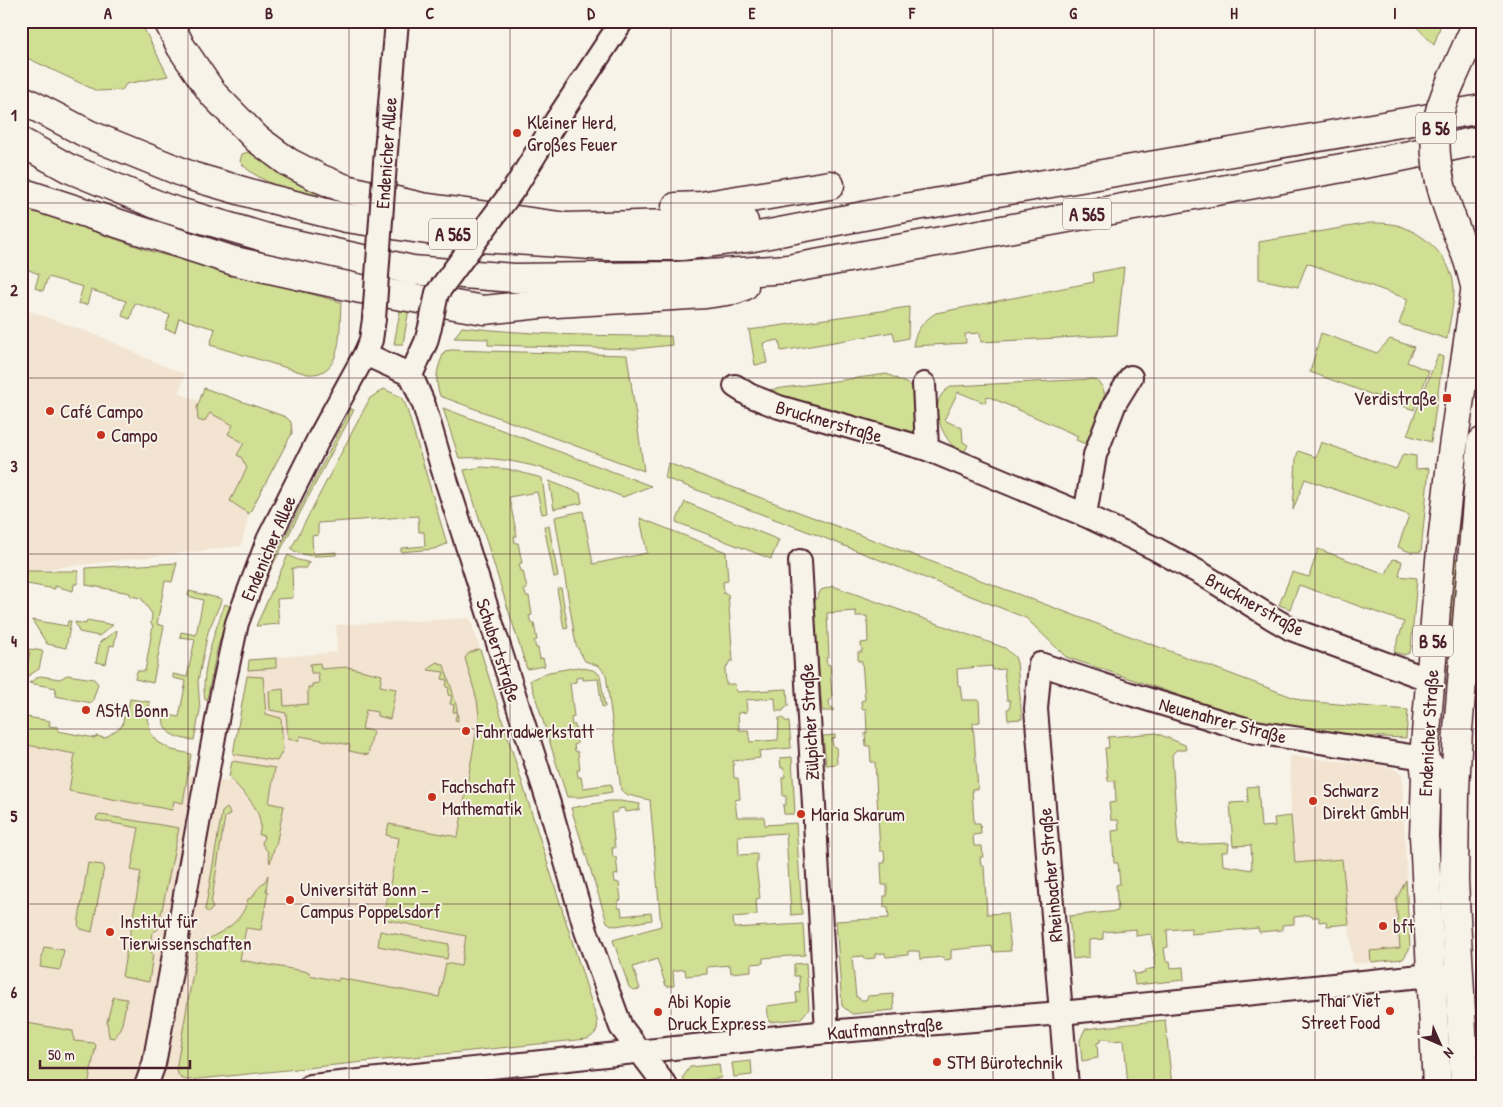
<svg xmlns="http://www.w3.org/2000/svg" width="1503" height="1107" font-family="'Patrick Hand',sans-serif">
<rect width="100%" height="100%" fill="#f7f3e8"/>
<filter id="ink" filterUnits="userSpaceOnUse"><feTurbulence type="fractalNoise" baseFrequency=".02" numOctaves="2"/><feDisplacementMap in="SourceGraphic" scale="10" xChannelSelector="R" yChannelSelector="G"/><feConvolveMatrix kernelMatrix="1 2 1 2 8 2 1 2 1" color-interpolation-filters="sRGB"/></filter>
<g filter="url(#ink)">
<!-- built -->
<g fill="#f2e4d0">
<path d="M21,308l83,30 55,26 26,10 -6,19 20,8 5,-13 85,31 3,8v6l-43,81 -8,32 -220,26z"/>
<path d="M470,618l127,402v10l-1,3 -9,6 -401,41 -39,6h-126v-342l207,38 21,-122 88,-8 -1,-27z"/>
<path d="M1290,755l43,6 39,2 20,5 6,3 4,5 8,172 -7,11 -50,5 -9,-89 -47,3 -6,-62z"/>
</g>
<!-- green -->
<g fill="#d0df93" stroke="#8d7f5f">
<path d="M21,21h119l28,55 -42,8 -4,6 -25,1 -76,-36z"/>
<path d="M1411,21h31l-8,24z"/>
<path d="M248,152l7,2 22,17 42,22 -1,4c-19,0 -68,-19 -78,-36l2,-7z"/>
<path d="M21,206l132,46 188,50c-2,24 4,76 -34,72l-97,-29 5,-16 -36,-11 -4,14 -10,-3 5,-14 -35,-12 -5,16 -8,-3 4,-15 -35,-11 -4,15 -9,-2 5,-16 -35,-10 -5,14 -8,-3 4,-14 -18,-7z"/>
<path d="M1370,223c10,0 20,0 30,3 26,8 54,35 54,64 0,16 -5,33 -7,49l-48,-15 9,-25 -101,-36 -9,24 -39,-8v-37z"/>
<path d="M1124,267l-7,68 -136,7 -1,-9 -15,1 1,9 -53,3c2,-15 10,-25 23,-33l158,-31 -1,-9z"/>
<path d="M405,284l8,1 -10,59h-9z"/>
<path d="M909,307l-1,31 -13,3 -2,-9 -112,19 -2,-11 -16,3 4,20 -12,2 -6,-35z"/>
<path d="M462,327c69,8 139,9 209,9l1,9 -37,4 -147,-4v-6l-34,-1z"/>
<path d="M1321,333l56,20 13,-14 24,8 -7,15 22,9 -15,39 -104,-38z"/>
<path d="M451,350l176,5 17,116 -204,-75c-6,-17 -3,-29 5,-45z"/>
<path d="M1438,355l5,2 -12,85 -24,-7z"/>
<path d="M887,374l31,15v50l-136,-39 -14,-10z"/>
<path d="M1093,379c25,10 3,49 -3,67l-14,-6 2,-4 -91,-40 -2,7 -27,-11 -14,28 18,8 1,14 5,3 -5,10c-20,-13 -41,-56 -10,-69z"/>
<path d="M204,388l82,29 5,5 1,11 -43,81 -19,-13 17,-33 -6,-11 -4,-2 7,-12 -16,-9 5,-9 -23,-12 -6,9 -6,-2 -1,-12z"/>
<path d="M384,389l17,8 5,9 41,138 -13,5 -33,3v-4l24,-2 -1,-14h-5l-1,-16 -100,7v12l-6,1 1,18 23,-2v3c-17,1 -31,3 -45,-6l79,-151z"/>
<path d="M443,408l208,78 -28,11c-54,-21 -105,-42 -164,-39z"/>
<path d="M351,409l3,1 -88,168h-2z"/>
<path d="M1321,442l75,27 7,-15 13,2v13l13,-1 -8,84h-11l-12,-5 11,-32 -104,-36 -12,31 3,-51 2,-8 18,6z"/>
<path d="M668,463l635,238 105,9 -2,28 -73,-3 -75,-13 -192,-65 -40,-39 -209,-83 -152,-57z"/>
<path d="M482,467l25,2 35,9 5,35 -5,1 -5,-22 -28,5 8,39h-3l1,7h3l4,20 -3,1 2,7h2l4,18h-3l2,7h3l3,19 -3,1 2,7h3l3,17 -3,1 2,7h2l2,11 3,-1 2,8 -18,3 -63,-199z"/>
<path d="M1460,471h8l-6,73h-10z"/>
<path d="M549,481l31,12 2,10 -28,6z"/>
<path d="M685,502l94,38 -8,19 -95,-37z"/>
<path d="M583,511l10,53 54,-11 -7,-35 86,34 2,29 -5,1 1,12h4l5,67h-3l-5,9 1,14h9l1,8 51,-3 1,17 -3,2 -2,3h-7l-1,-13 -29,2 1,12 -9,1 1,17h9l2,12 28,-2 1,-22h4l2,3 4,1 2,26 -32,3 1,7 -27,3 1,17h4l2,21 -5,1 2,17h27l1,8 31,-2 6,91 -11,1 -5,-82 -48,3 1,19 18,-1v10l-1,1 4,33 -4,1 1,16 -24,2 1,11 69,-4 2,31 -42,3v5l-12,1v7l-20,2 -1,-8 -23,2v7l-21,2 -1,-7 -12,2 1,15h-8l-9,-27 -24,8 7,22 -7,1 -4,-3 -16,-47 48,-14 -11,-126 -22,-5 -7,-5 -15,-116 -7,-8 -14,-5 -9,-16 -21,-128z"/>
<path d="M544,526h5l9,51h-4z"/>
<path d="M1318,549l68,25 7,-15 9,2 -3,15 18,2 -6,71 -2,4 -5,2 -10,-3 10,-30 -105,-37 -9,24 -11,-4 13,-33 17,5z"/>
<path d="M288,555l10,5 13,3h-4v5h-15l1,30 -16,1 2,25 -23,2z"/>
<path d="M1451,558l10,1 -9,136 -6,-1 4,-55z"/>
<path d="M177,563l-5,19 -7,-1 -8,43 7,2 -11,57 -18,-4 2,-8h8l8,-46 -2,-1 1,-10 -11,-16 -11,-2v-3l-44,-8v-17z"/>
<path d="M21,571h57v13h-4l-1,7 -18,-5v3l-28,-5 -1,3 -5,-1z"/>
<path d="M833,586l172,62 10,9 2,6 5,56 -14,1 -1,-11 3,-1v-8h-3l-3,-31 -11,1 -1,-4 -35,3 1,16 2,1 2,14h17l1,22 -7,1 5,66h-6l2,34h6l1,11 -8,1 1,11h8l1,11h-3l1,9h3l3,48 20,-1 4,38 -18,1 -1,-6 -41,4v9l-6,1 -1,-3 -24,2 -1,-8h-11v4l-22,2 -1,-4 -10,1v4l-11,1 -1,-3 -11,1 4,40h2l2,3h6l2,-4 25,-2 1,16 -42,4 -10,-8 -6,-85 53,-3 -1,-11h-4v-11h3v-11h-5l-1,-22h4l-1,-12h-4l-5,-89h-4l-1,-16h-4l-1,-13h2l-1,-24h-4l-1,-8 4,-1 -3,-39h-4v-9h4l-1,-9 7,-1 -1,-26h-11v-5l-29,2 2,43 -3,2 1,6 3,1 2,34 -3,2 1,6 3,1v3h-11l-8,-108 7,-13z"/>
<path d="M561,588l7,40 -4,1 -7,-40z"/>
<path d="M189,591l33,8 -14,33 -10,49 2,30 -6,29c-16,-1 -34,-6 -30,-26l15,3 7,-36 -13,-3v-4l14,3 8,-38 -15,-2 1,-5 15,3 7,-35 -15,-4z"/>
<path d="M225,604l5,2 -13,44 -10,49 -2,1c-5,-27 10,-70 20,-96z"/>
<path d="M32,620l35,6 1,-5h3l-5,27 -19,-4z"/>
<path d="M87,620l26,5 -14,11 -20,-4 -4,-10 11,2z"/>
<path d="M117,630l-3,16 -4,-1 -4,19 -10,-2 4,-20z"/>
<path d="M22,648l21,3 -4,18 -14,9 5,-26 -8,-2z"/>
<path d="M480,649l117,371c2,9 -1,15 -10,19l-397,41c-11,1 -14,-7 -13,-16l21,-120c22,-12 43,-18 50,-45l5,-2c3,-10 11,-11 15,-22l-2,16 2,1 -7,38 -15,-2 -6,32 69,12v3l29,6 1,-3 100,19 7,-34 15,3 5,-30 -83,-17 16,-81 -13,-3 3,-11 69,13 21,-121 -2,-16 -12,-42 4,-5z"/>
<path d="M276,658v10l-28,2 1,-10z"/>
<path d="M437,662l7,3c5,18 14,37 14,56l-3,-1 2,-8h-4l1,-7 -4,-1 2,-8 -4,-1 1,-7 -3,-1 1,-7 -5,-1 2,-7 -16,-2 4,-5z"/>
<path d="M320,663l1,6 26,-2 35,8 -2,11 16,3 -6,30 -13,-3v-4l-11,-2 -4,19 11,2 -5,24 -19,-4 1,-6 -50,-9 -2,5 -10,-2 -2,-26 -16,-3 -1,-19 14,-2 1,17 24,-2v-17h4v-3l7,-1 -1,-10h-7l-1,-9z"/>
<path d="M578,667l15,3 7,5 5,32h-3l-4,-28 -15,1v-3l-7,1v4l-6,1 4,34 -3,1 1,7h3l2,19 -3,1 1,6 3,1 2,18h-3l1,7h3l2,11 28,-4 1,8 -30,5h-15l-37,-117 19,-8z"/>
<path d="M67,675l27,4 4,5 -6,19 -37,-7 1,-8 -27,-5 11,-7 20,3z"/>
<path d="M247,676l16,1 3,37 15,4 2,32 -6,11 -44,-7z"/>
<path d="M130,699l20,3 -3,16 4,15 7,9 14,8 19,4 -8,49 -9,-2 -2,9 -103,-19 6,-37 -54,-10v-28l29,5 -1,5 9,1v4l37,7 1,-2 9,2 17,-12 2,-10h3z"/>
<path d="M1156,733l29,12 1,5h-10l-4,5 6,90 51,-2 -1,9h-6l1,13 29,5 -1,-25 -18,1 -3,-43 18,-1 -1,-15 11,-1 3,41 14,-1 -1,-8 17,-2 4,47 47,-4 7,65 -22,2 -1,-5 -7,1v-5h-7l-3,-2h-5v1l-10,1v7l-12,1v5l-23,2 -1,-4 -67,6v-6l-24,2 1,17 -4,1 2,13h4l1,7 12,-1 1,13 -49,5 -2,-14 2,3 10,-1v-3l10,-2 -1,-11 1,-1 -4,-22 -15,2v-7l-33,3v7l-14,1v17l-16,2 -4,-43 49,-5 -2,-26 4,-1 -2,-21h-4l-2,-32 7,-1 -1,-10h-7l-2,-17 7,-1 -1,-21h-7l-3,-33h4l-1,-11z"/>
<path d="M835,735v3l-3,1 1,7 3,1 1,17 -11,1 -3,-29z"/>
<path d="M792,757l3,57h-11l-1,-9h3v-9h-3l-1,-19h3l-1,-9h-3l-1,-10z"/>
<path d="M232,761l43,7 -6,35 15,3 -8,39h-1l-5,18 -2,-11 -6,-8 2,-8 -5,-1c7,-24 -15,-41 -30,-58z"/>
<path d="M609,801h11l20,3 -1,6 -14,2 -1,-4 -6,1v3l-7,1 4,35h-3l1,9h3l2,17 -4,1 1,7 4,1 2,17 -3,1v7h3l1,8 29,-3 1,7 -36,6 -5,-1 -4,-3 -36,-114z"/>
<path d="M227,808l3,5 -2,3 -3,1 -14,87 2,4 -4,4 -4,-2 1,-5 16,-93z"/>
<path d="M101,815l78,13 -21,101 -6,4 -3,17 4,4 -4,28 -26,-5 -1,-1 19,-104 -10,-2 8,-42 -43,-8 1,-4z"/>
<path d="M88,863l15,2 1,2 -12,65 -11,-3 -3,-4z"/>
<path d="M1406,880l4,68 -7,11 -32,3 -1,-11 30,-3 -4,-48z"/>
<path d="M380,931l69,13 -2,15 -69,-13z"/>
<path d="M44,947l20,3 -4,20 -20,-3z"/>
<path d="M806,963l3,46 -9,10 -31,3 -2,-16 30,-4 -1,-9 4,-1 -1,-16h-5v-12z"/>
<path d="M113,997l14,2 -5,25 -7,14 -6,-1 -2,-15z"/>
<path d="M1165,1020l7,66h-44l-4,-46 -14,1 -2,-2h-7l-1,3 -3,1 1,15 -16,3 -2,-21 5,-11z"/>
<path d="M21,1022l52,9 1,10 20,2 2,2 -8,41h-43l-4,-2 -20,2z"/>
<path d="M751,1061l1,14 -18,2 -2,-14z"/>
<path d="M719,1064l2,14 -17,2 -4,6h-15l-2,-9 7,-10z"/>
</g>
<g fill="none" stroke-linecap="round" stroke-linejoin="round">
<defs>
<g id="minor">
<path d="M385,163l12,-142"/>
<path d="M516,186l40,-65 66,-100"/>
<path d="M365,354l46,21 13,30 18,62 108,340 36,124 35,96 45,59"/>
<path d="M411,375l15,-33 4,-15"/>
<path d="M924,384l3,65"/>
<path d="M735,386l14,9 30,12 148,42 158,66 71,34 46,25 70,44 19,11 139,51"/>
<path d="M1085,515l10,-60 20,-52 16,-26"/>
<path d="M800,561l27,471"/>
<path d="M146,1086l8,-22 68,-371 15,-70 31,-83 51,-102 46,-84 6,-14 3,-21"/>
<path d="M311,1086l516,-54 234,-19 370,-38 16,3"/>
<path d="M1067,1086l-31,-377 4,-45 87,29 128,39 169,26 19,16 12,16"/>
</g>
<g id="major">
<path d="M1452,79l26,-58"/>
<path d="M1440,181c6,28 16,48 26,74 7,18 9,36 16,53"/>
<path d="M1437,1086l-13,-250 2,-59 -2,-19 16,-198 12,-106 23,-162"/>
<path d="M1465,1086l-11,-205 1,-91 3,-60 24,-288"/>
</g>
<g id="highway">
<path d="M168,21l13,26 32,47 44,45 31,23 31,16 27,11 76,18 145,20 177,-5"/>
<path d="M21,99l67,35 106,43 73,21 79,20 135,20 126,8h74l72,-9 152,-29 577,-99"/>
<path d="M21,142l47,26 97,40 102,30 145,32 102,8 162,-2 112,-7 598,-109 96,-20"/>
<path d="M21,192l213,69 127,28 123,21 56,-6 166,-10 28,-4 10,-4"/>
<path d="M676,207l25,-1 129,-21"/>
</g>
</defs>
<!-- minor casing -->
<use href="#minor" stroke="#4a1f2b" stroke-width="26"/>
<!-- major casing -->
<use href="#major" stroke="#4a1f2b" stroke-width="31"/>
<!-- highway casing -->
<use href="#highway" stroke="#4a1f2b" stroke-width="31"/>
<!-- minor -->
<use href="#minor" stroke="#f7f3e8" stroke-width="22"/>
<!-- major -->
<use href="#major" stroke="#f7f3e8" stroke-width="28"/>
<!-- highway -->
<use href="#highway" stroke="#f7f3e8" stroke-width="28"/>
<defs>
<g id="minor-bridge">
<path d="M374,319l11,-156"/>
<path d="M430,327l7,-34 79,-107"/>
</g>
<path id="major-bridge" d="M1440,181c-9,-41 -5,-65 12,-102"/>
</defs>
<!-- minor-bridge casing -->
<use href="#minor-bridge" stroke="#4a1f2b" stroke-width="26" stroke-linecap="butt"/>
<!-- major-bridge casing -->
<use href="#major-bridge" stroke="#4a1f2b" stroke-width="31" stroke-linecap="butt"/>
<!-- minor-bridge -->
<use href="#minor-bridge" stroke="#f7f3e8" stroke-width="22"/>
<!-- major-bridge -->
<use href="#major-bridge" stroke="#f7f3e8" stroke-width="28"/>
</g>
</g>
<!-- grid -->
<path fill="none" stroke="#4a1f2b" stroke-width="1" stroke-opacity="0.55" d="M188,21v1065M349,21v1065M510,21v1065M671,21v1065M832,21v1065M993,21v1065M1154,21v1065M1315,21v1065M21,203h1461M21,378h1461M21,554h1461M21,729h1461M21,904h1461"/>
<!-- markers -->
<g fill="#c8321e" stroke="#f7f3e8" stroke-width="2">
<circle cx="517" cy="133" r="5"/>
<rect x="1442" y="393" width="10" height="10" rx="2.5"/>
<circle cx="50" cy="411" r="5"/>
<circle cx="101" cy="435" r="5"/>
<circle cx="86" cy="710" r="5"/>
<circle cx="466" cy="731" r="5"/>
<circle cx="432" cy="797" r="5"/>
<circle cx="1313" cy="801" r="5"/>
<circle cx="801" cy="814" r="5"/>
<circle cx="290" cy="900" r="5"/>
<circle cx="1383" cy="926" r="5"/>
<circle cx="110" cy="932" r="5"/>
<circle cx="1390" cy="1011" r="5"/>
<circle cx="658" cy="1012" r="5"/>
<circle cx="937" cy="1062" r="5"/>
</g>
<g text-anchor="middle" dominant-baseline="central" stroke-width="4" stroke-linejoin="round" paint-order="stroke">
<!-- shield labels -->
<g fill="#f7f3e8" stroke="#7e5f64" stroke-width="1">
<rect x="1416" y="112.5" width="40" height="31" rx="4"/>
<rect x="1063" y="198.5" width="48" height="31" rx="4"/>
<rect x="429" y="218.5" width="48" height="31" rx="4"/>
<rect x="1413" y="625.5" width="40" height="31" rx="4"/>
</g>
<g font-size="18" font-weight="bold" fill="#4a1f2b">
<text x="1436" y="128">B 56</text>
<text x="1087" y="214">A 565</text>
<text x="453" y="234">A 565</text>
<text x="1433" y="641">B 56</text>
</g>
<!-- poi labels -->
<g font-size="19" fill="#4a1f2b" stroke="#f7f3e8" text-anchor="start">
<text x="527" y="122">Kleiner Herd,<tspan x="527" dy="22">Großes Feuer</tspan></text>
<text x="1437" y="398" text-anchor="end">Verdistraße</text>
<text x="60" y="411">Café Campo</text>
<text x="111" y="435">Campo</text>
<text x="96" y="710">AStA Bonn</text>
<text x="476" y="731">Fahrradwerkstatt</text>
<text x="442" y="786">Fachschaft<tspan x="442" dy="22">Mathematik</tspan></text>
<text x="1323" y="790">Schwarz<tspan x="1323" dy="22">Direkt GmbH</tspan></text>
<text x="811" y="814">Maria Skarum</text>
<text x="300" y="889">Universität Bonn –<tspan x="300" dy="22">Campus Poppelsdorf</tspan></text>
<text x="120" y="921">Institut für<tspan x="120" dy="22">Tierwissenschaften</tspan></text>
<text x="1393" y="926">bft</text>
<text x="1380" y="1000" text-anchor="end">Thai Viet<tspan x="1380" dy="22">Street Food</tspan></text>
<text x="668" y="1001">Abi Kopie<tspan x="668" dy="22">Druck Express</tspan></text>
<text x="947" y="1062">STM Bürotechnik</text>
</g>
<!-- street labels -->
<g font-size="19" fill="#4a1f2b" stroke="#f7f3e8">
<text transform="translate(386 153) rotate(-86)">Endenicher Allee</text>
<text transform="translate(829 421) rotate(16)">Brucknerstraße</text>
<text transform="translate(268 548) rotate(-67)">Endenicher Allee</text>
<text transform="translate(1255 604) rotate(29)">Brucknerstraße</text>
<text transform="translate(499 650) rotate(72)">Schubertstraße</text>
<text transform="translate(1223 720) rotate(15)">Neuenahrer Straße</text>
<text transform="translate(809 722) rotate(-93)">Zülpicher Straße</text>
<text transform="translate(1428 733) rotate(-87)">Endenicher Straße</text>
<text transform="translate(1050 875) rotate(-95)">Rheinbacher Straße</text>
<text transform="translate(885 1028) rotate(-5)">Kaufmannstraße</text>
</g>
</g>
<!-- margin -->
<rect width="1503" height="1107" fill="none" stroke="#f7f3e8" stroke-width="55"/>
<!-- north arrow -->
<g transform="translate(1440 1044) rotate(135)" stroke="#f7f3e8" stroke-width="4" paint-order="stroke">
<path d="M0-4L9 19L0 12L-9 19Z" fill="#4a1f2b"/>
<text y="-8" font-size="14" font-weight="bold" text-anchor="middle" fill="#4a1f2b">N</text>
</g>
<!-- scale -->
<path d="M40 1060v8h150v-8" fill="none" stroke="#4a1f2b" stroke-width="2.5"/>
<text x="48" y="1060" font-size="15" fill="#4a1f2b" stroke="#f7f3e8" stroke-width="4" paint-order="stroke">50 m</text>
<rect x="28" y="28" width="1448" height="1052" fill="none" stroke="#4a1f2b" stroke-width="2"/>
<g font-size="16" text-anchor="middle" font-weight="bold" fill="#4a1f2b">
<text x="108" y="19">A</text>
<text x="269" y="19">B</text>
<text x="430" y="19">C</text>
<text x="591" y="19">D</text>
<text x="752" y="19">E</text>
<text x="912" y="19">F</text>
<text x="1073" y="19">G</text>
<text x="1234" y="19">H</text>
<text x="1395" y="19">I</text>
<text x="14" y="121">1</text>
<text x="14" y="296">2</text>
<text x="14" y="472">3</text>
<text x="14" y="647">4</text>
<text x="14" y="822">5</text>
<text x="14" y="998">6</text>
</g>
</svg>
